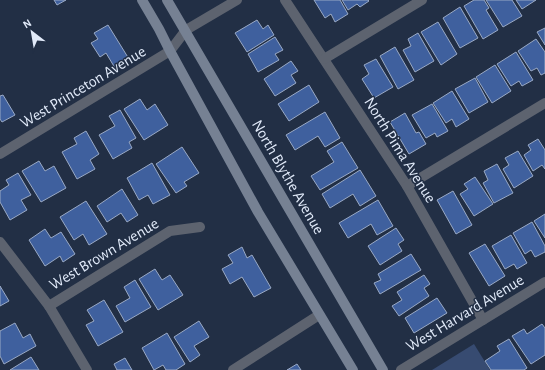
<svg xmlns="http://www.w3.org/2000/svg" width="545" height="370" font-family="'Alegreya Sans',sans-serif">
<rect width="100%" height="100%" fill="#222f45"/>
<!-- green -->
<path fill="#374b71" d="M474,344l16,26h-58z"/>
<!-- building -->
<g fill="#3f609e" stroke="#99a9c5">
<path d="M54,0h12l-9,5z"/>
<path d="M314,0h26l8,14 -13,8 -4,-8 -6,4z"/>
<path d="M342,0h26l1,1 -9,6 -3,-3 -9,6z"/>
<path d="M474,0h10l5,8 -3,2 12,20 -15,9 -19,-33z"/>
<path d="M486,0h26l10,16 -19,11z"/>
<path d="M516,0h20l-14,9z"/>
<path d="M460,7l18,31 -18,10 -17,-30z"/>
<path d="M257,20l6,9 5,-4 6,10 -27,17 -12,-19z"/>
<path d="M438,22l19,32 -16,11 -20,-33z"/>
<path d="M108,25l21,34 -14,9 -9,-15 -6,4 -9,-14 7,-4 -4,-6z"/>
<path d="M545,28v17l-8,-13z"/>
<path d="M418,33l16,28 -19,11 -12,-22 8,-4 -3,-7z"/>
<path d="M275,37l8,13 -8,4 4,6 -21,12 -10,-18z"/>
<path d="M536,39l9,13v21l-4,2 -4,-7 -6,3 -13,-20z"/>
<path d="M395,47l19,33 -16,9 -18,-33z"/>
<path d="M516,52l17,28 -11,6 -3,-5 -8,5 -14,-22z"/>
<path d="M376,59l17,28 -19,11 -12,-19 7,-5 -5,-9z"/>
<path d="M291,61l7,10 -7,4 5,8 -21,13 -11,-17z"/>
<path d="M495,65l16,26 -19,12 -16,-26z"/>
<path d="M475,78l13,24 -19,11 -14,-24z"/>
<path d="M309,85l10,17 -30,19 -11,-17z"/>
<path d="M452,91l17,28 -13,8 -4,-8 -6,4 -13,-20z"/>
<path d="M3,95l12,20 -13,7 -2,-3v-23z"/>
<path d="M140,99l7,11 8,-6 13,21 -24,15 -20,-31z"/>
<path d="M432,104l16,27 -11,6 -2,-4 -9,5 -14,-23z"/>
<path d="M120,110l16,28 -7,4 3,6 -19,11 -14,-24 16,-9 -6,-10z"/>
<path d="M325,112l15,26 -15,9 -7,-11 -23,14 -9,-15z"/>
<path d="M405,113l11,20 3,-1 7,12 -17,10 -19,-32z"/>
<path d="M86,131l13,23 -9,6 5,9 -18,10 -15,-27 15,-8 -3,-6z"/>
<path d="M538,139l7,11v19l-3,-4 -9,6 -9,-16 7,-5 -3,-5z"/>
<path d="M342,142l16,26 -38,22 -9,-14 23,-14 -7,-11z"/>
<path d="M182,147l17,26 -15,9 3,4 -11,7 -20,-29z"/>
<path d="M518,151l15,25 -19,12 -11,-19 6,-4 -4,-7z"/>
<path d="M39,161l6,10 9,-5 12,22 -25,14 -19,-31z"/>
<path d="M152,163l18,32 -17,9 -5,-9 -9,5 -12,-22z"/>
<path d="M497,164l16,29 -19,10 -11,-20 5,-3 -4,-9z"/>
<path d="M360,170l16,26 -16,10 -7,-12 -23,14 -8,-14z"/>
<path d="M18,173l13,22 -10,5 6,10 -17,10 -10,-18v-11l9,-6 -3,-5z"/>
<path d="M475,177l18,27 -19,12 -14,-22 8,-5 -4,-5z"/>
<path d="M122,189l16,26 -11,7 -6,-9 -14,9 -10,-16z"/>
<path d="M453,191l19,34 -16,9 -19,-34z"/>
<path d="M378,200l15,26 -16,9 -6,-11 -23,14 -9,-15z"/>
<path d="M86,201l21,33 -18,11 -6,-11 -9,6 -14,-23z"/>
<path d="M545,214v24l-11,-17z"/>
<path d="M532,222l13,24v6l-10,5 -4,-7 -6,4 -12,-21z"/>
<path d="M396,228l8,12 -6,4 4,7 -22,14 -12,-19z"/>
<path d="M45,229l6,9 10,-6 14,22 -12,8 -3,-6 -15,10 -16,-26z"/>
<path d="M511,235l16,28 -10,6 -3,-5 -9,5 -13,-23z"/>
<path d="M485,244l20,32 -16,10 -20,-33z"/>
<path d="M242,247l5,11 5,-3 19,33 -17,9 -12,-20 -12,7 -8,-15 11,-6 -5,-8z"/>
<path d="M411,254l10,16 -41,24 -6,-11 7,-3 -3,-6z"/>
<path d="M155,269l7,11 8,-5 13,20 -25,15 -19,-31z"/>
<path d="M424,275l6,9 -6,4 5,8 -30,20 -7,-10 10,-6 -5,-8z"/>
<path d="M135,280l16,27 -26,15 -9,-16 14,-8 -6,-11z"/>
<path d="M0,286l9,15 -9,5z"/>
<path d="M437,298l10,15 -33,20 -9,-15z"/>
<path d="M104,300l19,32 -25,14 -12,-21 8,-4 -7,-11z"/>
<path d="M199,321l10,16 -15,9 6,9 -10,7 -16,-25z"/>
<path d="M15,323l8,15 7,-4 6,12 -32,18 -4,-8v-25z"/>
<path d="M542,324l3,4v27l-14,9 -19,-28 12,-7 3,5z"/>
<path d="M167,333l18,31 -9,6h-10l-3,-5 -9,5 -12,-22z"/>
<path d="M509,339l18,29 -3,2h-33l-6,-9 15,-10 -3,-5z"/>
<path d="M31,357l8,13h-29z"/>
<path d="M125,358l7,12h-15l-3,-6z"/>
<path d="M297,364l4,6h-14z"/>
</g>
<g fill="none" stroke-linecap="round" stroke-linejoin="round">
<!-- street -->
<g stroke="#5d636f" stroke-width="10">
<path d="M285,0l122,186 76,134"/>
<path d="M324,59l98,-59"/>
<path d="M0,154l170,-103 16,-21 51,-30"/>
<path d="M407,186l138,-83"/>
<path d="M0,242l49,64 38,64"/>
<path d="M49,306l121,-75 30,-4"/>
<path d="M233,370l86,-55"/>
<path d="M401,370l144,-88"/>
</g>
<!-- secondary -->
<g stroke="#768193" stroke-width="10">
<path d="M142,0l17,29 11,22 88,161 95,158"/>
<path d="M167,0l216,370"/>
</g>
</g>
<g text-anchor="middle" dominant-baseline="central" stroke-width="3" stroke-linejoin="round" paint-order="stroke">
<!-- street labels -->
<g font-size="16" fill="#e1eaf9" stroke="#222f45">
<text transform="translate(83 87) rotate(-31)">West Princeton Avenue</text>
<text transform="translate(400 150) rotate(58)">North Pima Avenue</text>
<text transform="translate(288 177) rotate(60)">North Blythe Avenue</text>
<text transform="translate(104 254) rotate(-31)">West Brown Avenue</text>
<text transform="translate(465 313) rotate(-31)">West Harvard Avenue</text>
</g>
</g>
<!-- north arrow -->
<g transform="translate(32 32) rotate(329)" stroke="#222f45" stroke-width="3" paint-order="stroke">
<path d="M0-3L7 15L0 10L-7 15Z" fill="#e1eaf9"/>
<text y="-6" font-size="11" font-weight="bold" text-anchor="middle" fill="#e1eaf9">N</text>
</g>
</svg>
